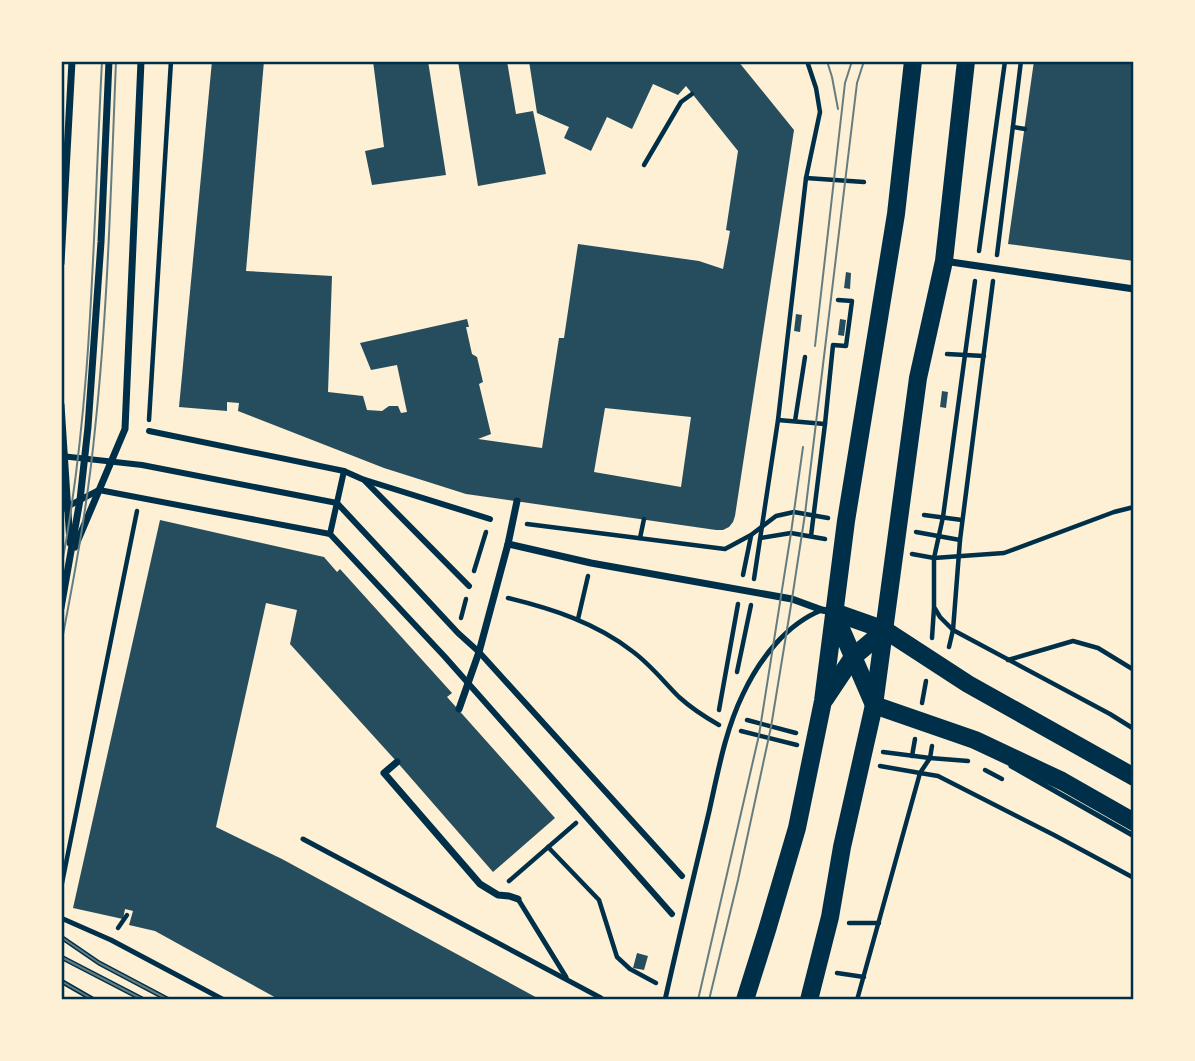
<svg xmlns="http://www.w3.org/2000/svg" width="1195" height="1061" font-family="Lora,serif">
<rect width="100%" height="100%" fill="#fdf0d5"/>
<!-- building -->
<g fill="#264d5e" fill-rule="evenodd">
<path d="M212,61h52l-18,210 86,5 -4,116 35,4 4,14 15,1 7,-5h9l3,7 6,-1 -10,-47 -26,5 -11,-27 107,-24 2,8h-3l6,27 5,3 6,25 -4,2 12,50 -13,5 64,9 17,-110h5l14,-94 121,17 24,8 7,-38 -4,-1 12,-79 -52,-65 -8,9 -25,-11 -21,45 -25,-12 -16,34 -27,-13 5,-11 -32,-14 -8,-52h209l56,69 -59,386 -2,6 -4,5 -6,3h-7l-250,-36 -82,-26 -146,-57 1,-8 -12,-1v9l-48,-4zM605,408l86,9 -10,70 -87,-15z"/>
<path d="M373,61h55l18,114 -74,10 -7,-34 19,-4z"/>
<path d="M458,61h49l9,53 17,-3 13,63 -68,12z"/>
<path d="M1034,61h100v200l-126,-17z"/>
<path d="M846,272l5,1 -1,16 -6,-1z"/>
<path d="M796,314l6,1 -2,17 -6,-1z"/>
<path d="M840,319l6,1 -2,16 -6,-1z"/>
<path d="M942,391l6,1 -2,16 -6,-1z"/>
<path d="M160,520l164,37 13,15 3,-3 112,124 -5,4 108,121 -62,54 -96,-110 -107,-118 7,-34 -31,-7 -50,224 66,32 259,141h-261l-125,-69 -26,-6 4,-14 -8,-2 -2,10 -50,-11z"/>
<path d="M637,953l11,3 -4,14 -11,-2z"/>
</g>
<g fill="none" stroke-linecap="round" stroke-linejoin="round">
<!-- path -->
<g stroke="#003049" stroke-width="4.5">
<path d="M1013,127l12,2"/>
<path d="M644,165l37,-63 11,-8"/>
<path d="M806,178l58,4"/>
<path d="M979,251l26,-190"/>
<path d="M997,255l24,-194"/>
<path d="M975,281l-32,236 -9,41v49l6,10 13,13 157,84 24,15"/>
<path d="M947,354l37,2"/>
<path d="M149,420l22,-359"/>
<path d="M778,420l47,4 8,-79 13,1 6,-45 -14,-1"/>
<path d="M795,421l10,-64"/>
<path d="M924,515l38,5"/>
<path d="M527,524l198,25 26,-14 25,-19 18,-4 34,6"/>
<path d="M916,532l44,8"/>
<path d="M811,536l14,-112"/>
<path d="M640,538l4,-19"/>
<path d="M761,538l30,-5 34,6"/>
<path d="M912,554l22,4 70,-5 110,-41 20,-5"/>
<path d="M474,571l12,-39"/>
<path d="M743,575l8,-39"/>
<path d="M754,579l24,-159 28,-242 14,-66 -4,-24 -9,-27"/>
<path d="M508,598c45,11 88,25 124,53 18,13 31,30 47,46 11,10 26,20 40,28"/>
<path d="M461,618l5,-19"/>
<path d="M578,619l10,-43"/>
<path d="M932,638l2,-30"/>
<path d="M949,647l4,-17 7,-90 33,-259"/>
<path d="M1008,660l65,-19 25,7 36,22"/>
<path d="M737,672l14,-67"/>
<path d="M922,703l4,-22"/>
<path d="M719,710l19,-106"/>
<path d="M747,720l49,13"/>
<path d="M741,731l56,14"/>
<path d="M883,752l47,6 38,3"/>
<path d="M912,756l3,-17"/>
<path d="M880,766l40,7 10,-15 2,-12"/>
<path d="M985,770l17,9"/>
<path d="M548,847l51,53 18,57 13,12 26,14"/>
<path d="M509,881l67,-58"/>
<path d="M61,888l76,-377"/>
<path d="M849,923h30"/>
<path d="M118,928l9,-13"/>
<path d="M837,973l27,4"/>
<path d="M857,1000l63,-227 18,3 116,59 80,43"/>
</g>
<!-- service -->
<g stroke="#003049" stroke-width="5">
<path d="M1011,766l123,70"/>
<path d="M303,839l298,159"/>
<path d="M518,899l48,78"/>
<path d="M61,918l50,22 113,60"/>
<path d="M61,937l38,26 70,37"/>
<path d="M61,957l83,43"/>
<path d="M61,981l33,19"/>
<path d="M665,1000c14,-63 29,-125 44,-188 9,-40 16,-81 34,-118 16,-34 43,-70 79,-84"/>
</g>
<!-- pedestrian -->
<g stroke="#003049" stroke-width="6">
<path d="M149,431l195,40 18,8 128,40"/>
<path d="M61,456l81,9 195,38 121,130 21,19 203,224"/>
<path d="M364,480l105,106"/>
<path d="M61,510l38,-20 231,44 115,123 227,257"/>
<path d="M330,534l14,-63"/>
</g>
<!-- minor -->
<g stroke="#003049" stroke-width="7">
<path d="M944,261l190,28"/>
<path d="M61,263l11,-202"/>
<path d="M61,405l9,138"/>
<path d="M508,544l83,19 201,36 30,11 11,2"/>
<path d="M75,547l50,-118 16,-368"/>
<path d="M61,608l19,-108 8,-73 13,-185 8,-181"/>
<path d="M459,709l20,-57 29,-108 9,-43"/>
<path d="M397,762l-13,11 96,111 18,11 11,1 9,3"/>
</g>
<!-- primary -->
<g stroke="#003049" stroke-width="18">
<path d="M834,612l51,18 83,54 166,93"/>
<path d="M835,615l39,90"/>
<path d="M825,699l28,-42 32,-27"/>
<path d="M874,705l101,35 87,41 72,41"/>
<path d="M745,1000l22,-70 30,-102 26,-127 23,-180 50,-307 17,-153"/>
<path d="M809,1000l21,-83 12,-70 32,-142 44,-327 26,-117 22,-200"/>
</g>
<!-- tram -->
<g stroke="#657d81" stroke-width="2">
<path d="M827,61l5,16 6,32"/>
<path d="M815,346l30,-263 7,-22"/>
<path d="M61,569c32,-167 32,-338 41,-508"/>
<path d="M61,645c14,-72 27,-143 34,-216 13,-122 16,-245 21,-368"/>
<path d="M61,937l38,26 70,37"/>
<path d="M61,957l83,43"/>
<path d="M61,981l33,19"/>
<path d="M698,1000l61,-265 32,-202 12,-86"/>
<path d="M709,1000l29,-120 33,-153 21,-128 13,-85 52,-431 7,-22"/>
</g>
</g>
<!-- border -->
<rect width="1195" height="1061" fill="none" stroke="#fdf0d5" stroke-width="126"/>
<rect x="63" y="63" width="1069" height="935" fill="none" stroke="#003049" stroke-width="2.5"/>
</svg>
